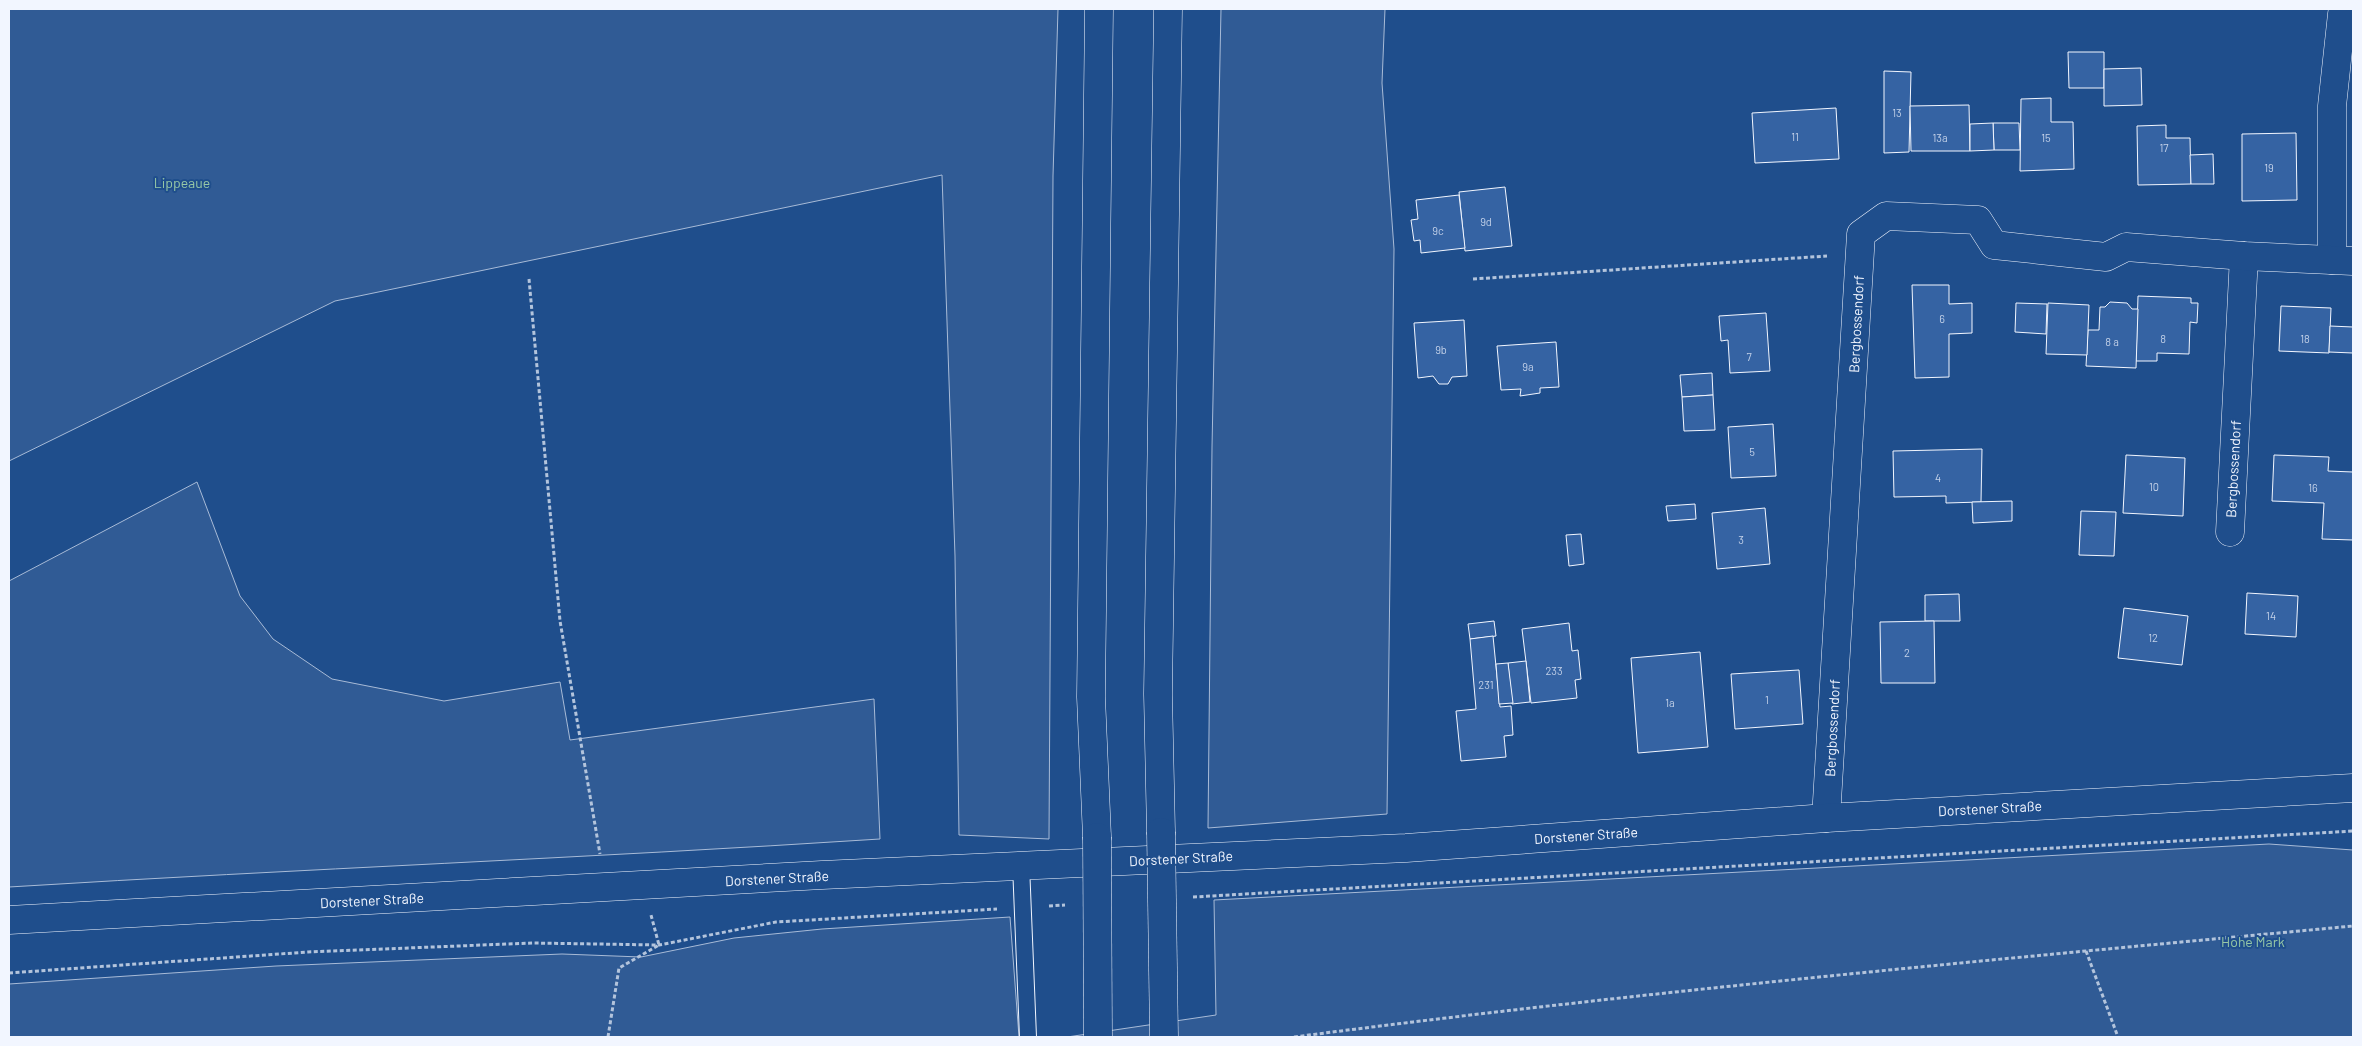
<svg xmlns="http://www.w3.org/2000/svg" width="2362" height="1046" font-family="Barlow,sans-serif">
<rect width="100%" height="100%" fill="#1f4e8c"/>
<!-- green -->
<g fill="#305b95" stroke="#a8bbd7">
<path d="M9,9h1049l-5,167 -4,663 -90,-4 -4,-279 -13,-381 -607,126 -326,160z"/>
<path d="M1221,9h164l-3,74 12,166 -7,565 -179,14 4,-381z"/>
<path d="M197,482l43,114 33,43 59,40 112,22 116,-19 10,58 304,-41 6,140c-291,19 -581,30 -871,48v-306z"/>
<path d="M2269,844l84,6v187h-1286l149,-22 -2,-115z"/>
<path d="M1010,917l9,120h-1010v-53l267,-18 286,-12 79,3 93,-19 88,-9z"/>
</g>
<!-- building -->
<g fill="#3563a3" stroke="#f2f6ff">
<path d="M2068,52h36v36h-35z"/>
<path d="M2141,68l1,37 -38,1v-37z"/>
<path d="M1884,71l27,1 -2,80 -25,1z"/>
<path d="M2051,98v24h22l1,47 -54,2 1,-72z"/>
<path d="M1969,105l1,46h-59l-1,-45z"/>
<path d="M1836,108l3,51 -84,4 -3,-50z"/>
<path d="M1993,123h26l1,27h-26z"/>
<path d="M1993,123l1,27 -24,1v-27z"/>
<path d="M2166,125v13h24l1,46 -53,1 -1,-59z"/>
<path d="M2296,133l1,67 -55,1v-67z"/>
<path d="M2213,154l1,30h-23l-1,-29z"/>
<path d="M1505,187l7,59 -47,5 -6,-59z"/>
<path d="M1459,195l6,53 -44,5 -1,-13 -6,1 -3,-21 7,-1 -2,-19z"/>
<path d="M1912,285h37v19l23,-1v30l-23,1v43l-34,1z"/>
<path d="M2138,296l53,2v5h7l-1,20 -7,-1 -1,32 -32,-1v8h-21z"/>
<path d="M2110,302l17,1 5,6h6l-2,59 -50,-2 2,-36h11l1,-23h5z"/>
<path d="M2016,303l31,1 -1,30 -31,-2z"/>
<path d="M2048,303l41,2 -2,50 -41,-1z"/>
<path d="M2281,306l50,2 -2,45 -50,-2z"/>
<path d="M1766,313l4,58 -40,2 -2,-33 -7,1 -2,-25z"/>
<path d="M1464,320l3,56 -15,1 -4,7h-9l-6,-8 -15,2 -4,-55z"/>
<path d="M2330,326l23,1v26l-24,-1z"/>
<path d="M1556,342l3,45 -19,1v5l-20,3 1,-7 -20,1 -4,-44z"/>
<path d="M1712,373l1,22 -31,2 -2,-22z"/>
<path d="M1713,395l2,35 -31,1 -2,-34z"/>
<path d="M1773,424l3,52 -45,2 -3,-51z"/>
<path d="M1982,449l-1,53 -35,1v-7l-52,1 -1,-46z"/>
<path d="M2126,455l59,3 -2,58 -60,-3z"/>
<path d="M2274,455l55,2 -1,14 25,1v68l-31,-1 2,-36 -52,-2z"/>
<path d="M2012,501v20l-39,2 -1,-21z"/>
<path d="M1695,504l1,15 -28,2 -2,-15z"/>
<path d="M1765,508l5,56 -53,5 -5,-56z"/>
<path d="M2081,511l35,1 -2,44 -35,-1z"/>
<path d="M1581,534l3,30 -15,2 -3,-31z"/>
<path d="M2247,593l51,3 -2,41 -51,-3z"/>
<path d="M1959,594l1,27h-35v-26z"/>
<path d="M2124,608l64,8 -6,49 -64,-7z"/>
<path d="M1494,621l2,15 -26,3 -2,-15z"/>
<path d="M1934,621l1,62h-54l-1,-61z"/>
<path d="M1569,623l3,28 6,-1 3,29 -6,1 2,18 -46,5 -9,-74z"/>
<path d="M1493,636l7,71 11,-1 2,29 -9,1 2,21 -45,4 -5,-50 20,-2 -6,-70z"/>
<path d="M1700,652l8,95 -70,6 -7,-95z"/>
<path d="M1526,661l4,41 -18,2 -4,-41z"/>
<path d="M1508,663l5,40 -14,1 -3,-40z"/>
<path d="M1799,670l4,54 -68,5 -4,-55z"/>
</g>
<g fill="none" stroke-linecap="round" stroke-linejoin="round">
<defs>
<path id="lane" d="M1021,865l7,172"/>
<g id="street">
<path d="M2332,260v-154l10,-92"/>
<path d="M2230,532l14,-276"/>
<path d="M1826,818l35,-584 25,-18 92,4 16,25 112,12 20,-10 118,9 109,5"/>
</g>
<path id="secondary" d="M9,920l813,-45 584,-27 420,-30 527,-30"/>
<g id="highway">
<path d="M1161,832l-3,-138 10,-685"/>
<path d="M1097,837l-6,-140 8,-688"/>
</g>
</defs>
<!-- lane casing -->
<use href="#lane" stroke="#f2f6ff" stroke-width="18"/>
<!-- street casing -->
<use href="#street" stroke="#f2f6ff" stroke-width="29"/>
<!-- secondary casing -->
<use href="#secondary" stroke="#f2f6ff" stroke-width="29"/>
<!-- highway casing -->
<use href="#highway" stroke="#f2f6ff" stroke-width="29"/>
<!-- path -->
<g stroke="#b3c4dc" stroke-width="3" stroke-dasharray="4 2.5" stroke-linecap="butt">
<path d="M529,279l31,342 40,233"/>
<path d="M1473,279l354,-23"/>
<path d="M1193,897l1160,-66"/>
<path d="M1049,906l16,-1"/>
<path d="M2086,951l32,86"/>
<path d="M9,973l299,-21 225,-9 126,2 117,-23 221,-13"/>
<path d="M608,1037l11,-69 40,-23 -8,-30"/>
<path d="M1294,1037c352,-46 706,-78 1059,-111"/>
</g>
<!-- lane -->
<use href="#lane" stroke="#1f4e8c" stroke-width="16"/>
<!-- street -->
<use href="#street" stroke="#1f4e8c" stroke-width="28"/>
<!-- secondary -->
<use href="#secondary" stroke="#1f4e8c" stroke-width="28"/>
<!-- highway -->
<use href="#highway" stroke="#1f4e8c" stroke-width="28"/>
<defs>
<g id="highway-bridge">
<path d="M1161,832l3,205"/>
<path d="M1097,837l1,200"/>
</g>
</defs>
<!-- highway-bridge casing -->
<use href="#highway-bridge" stroke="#f2f6ff" stroke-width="29" stroke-linecap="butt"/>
<!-- highway-bridge -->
<use href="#highway-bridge" stroke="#1f4e8c" stroke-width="28"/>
</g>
<g text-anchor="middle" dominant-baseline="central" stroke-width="4" stroke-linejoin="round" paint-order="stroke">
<!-- number labels -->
<g font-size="11" fill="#c3d1e8">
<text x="1897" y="112">13</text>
<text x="1795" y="136">11</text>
<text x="1940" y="137">13a</text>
<text x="2046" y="137">15</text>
<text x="2164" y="147">17</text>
<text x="2269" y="167">19</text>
<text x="1486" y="221">9d</text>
<text x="1438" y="230">9c</text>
<text x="1942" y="318">6</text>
<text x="2163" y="338">8</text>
<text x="2305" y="338">18</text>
<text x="2112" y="341">8 a</text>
<text x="1441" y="349">9b</text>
<text x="1749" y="356">7</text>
<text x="1528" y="366">9a</text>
<text x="1752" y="451">5</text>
<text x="1938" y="477">4</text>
<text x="2154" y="486">10</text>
<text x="2313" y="487">16</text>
<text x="1741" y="539">3</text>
<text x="2271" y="615">14</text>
<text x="2153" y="637">12</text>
<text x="1907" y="652">2</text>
<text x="1554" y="670">233</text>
<text x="1486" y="684">231</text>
<text x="1767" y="699">1</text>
<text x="1670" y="702">1a</text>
</g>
<!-- park labels -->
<g font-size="14" fill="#97c8a6" stroke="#1f4e8c">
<text x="182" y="182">Lippeaue</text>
<text x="2253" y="941">Hohe Mark</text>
</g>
<!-- street labels -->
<g font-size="14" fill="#f2f6ff" stroke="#1f4e8c">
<text transform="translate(1856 324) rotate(-87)">Bergbossendorf</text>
<text transform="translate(2233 469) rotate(-87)">Bergbossendorf</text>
<text transform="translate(1832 728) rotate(-87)">Bergbossendorf</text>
<text transform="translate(1990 808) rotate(-3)">Dorstener Straße</text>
<text transform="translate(1586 835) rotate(-4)">Dorstener Straße</text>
<text transform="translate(1181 858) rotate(-3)">Dorstener Straße</text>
<text transform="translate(777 878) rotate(-3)">Dorstener Straße</text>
<text transform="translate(372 900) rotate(-3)">Dorstener Straße</text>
</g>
</g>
<!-- border -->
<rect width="2362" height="1046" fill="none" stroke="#f2f6ff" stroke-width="20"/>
</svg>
